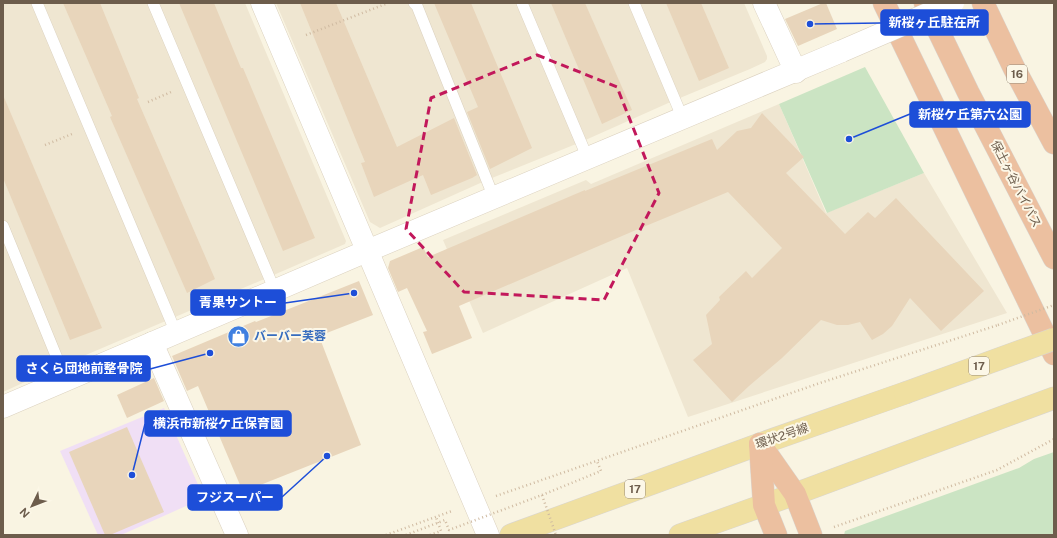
<svg xmlns="http://www.w3.org/2000/svg" width="1057" height="538" font-family="'Public Sans','Noto Sans JP',sans-serif">
<rect width="100%" height="100%" fill="#f9f4e2"/>
<!-- residential -->
<g fill="#efe6d1">
<path d="M3,3h242l101,238 -1,3 -76,33 -209,89 -57,26z"/>
<path d="M276,3h468l23,53v3l-2,3 -15,7 -75,31 -94,42 -94,38 -107,48 -10,-6z"/>
<path d="M779,104l47,109 98,-40 83,140 -319,104 -61,-149 -144,65 -40,-93 143,-60 5,4z"/>
</g>
<!-- education -->
<path fill="#f0dff5" d="M164,408l40,90 -83,37h-23l-38,-84z"/>
<!-- green -->
<g fill="#cbe4c3">
<path d="M865,67l59,106 -97,40 -48,-109z"/>
<path d="M1054,452v83h-210l1,-4 174,-63 15,-9z"/>
</g>
<!-- building -->
<g fill="#e8d5bb">
<path d="M63,3h37l39,95 -2,1 78,180 -28,14 -77,-176 2,-1z"/>
<path d="M179,3h35l27,65h2l72,170 -32,13z"/>
<path d="M300,3h36l61,144 57,-29 23,57 -5,3 -41,17 -8,-20 -49,22 -13,-34 4,-1z"/>
<path d="M434,3h37l61,145 -42,21 -23,-57 11,-5z"/>
<path d="M551,3h34l47,107 -30,14z"/>
<path d="M666,3h35l28,65 -30,13z"/>
<path d="M823,3h3l11,26 -39,17 -13,-27z"/>
<path d="M3,95l99,233 -32,12 -67,-162z"/>
<path d="M762,113l42,44 -18,16 59,61 23,-22 7,6 21,-20 88,93 -43,40 -31,-33 -18,28 -9,8 -11,6 -12,-18 -12,3h-11l-16,-5 -39,38 -33,28 -17,16 -39,-42 19,-16 -6,-29 14,-15 -1,-3 27,-26 6,7 30,-30 -54,-56 -92,38 -177,76 13,32 -40,16 -9,-22 4,-1 -20,-43 -9,4 -10,-24 2,-7 33,-14 5,10 157,-67v1l127,-52 5,11 20,-19 14,-3z"/>
<path d="M359,281l14,34 -54,21 42,109 -118,47 -45,-106 -11,5 -15,-35 83,-35 1,1z"/>
<path d="M154,378l10,23 -37,17 -10,-23z"/>
<path d="M127,427l37,85 -54,23h-5l-36,-83z"/>
</g>
<g fill="none" stroke-linecap="round" stroke-linejoin="round">
<defs>
<g id="service">
<path d="M37,3l139,330"/>
<path d="M153,3l122,288"/>
<path d="M414,3l3,3 77,192"/>
<path d="M522,3l66,156"/>
<path d="M634,3l49,116"/>
<path d="M3,226l63,154"/>
</g>
<g id="minor">
<path d="M764,3l32,69"/>
<path d="M152,343l85,192"/>
</g>
<g id="tertiary">
<path d="M262,3l226,532"/>
<path d="M3,407l364,-156 475,-200"/>
</g>
<g id="primary">
<path d="M511,535l249,-91 145,-51"/>
<path d="M680,535l115,-41 259,-96"/>
</g>
<g id="motorway">
<path d="M884,3l170,351"/>
<path d="M925,3l43,89 86,166"/>
<path d="M983,3l31,65 40,75"/>
<path d="M760,444l35,50 16,41"/>
<path d="M760,444l4,61 12,30"/>
</g>
</defs>
<!-- service casing -->
<use href="#service" stroke="#dbd1bf" stroke-width="12"/>
<!-- minor casing -->
<use href="#minor" stroke="#dbd1bf" stroke-width="23"/>
<!-- tertiary casing -->
<use href="#tertiary" stroke="#dbd1bf" stroke-width="23"/>
<!-- primary casing -->
<use href="#primary" stroke="#d9d5d0" stroke-width="23"/>
<!-- motorway casing -->
<use href="#motorway" stroke="#d9d5d0" stroke-width="23"/>
<!-- path -->
<g stroke="#cfbaa1" stroke-width="2.5" stroke-dasharray="1 3" stroke-linecap="butt">
<path d="M306,35l82,-32"/>
<path d="M148,102l23,-10"/>
<path d="M45,145l27,-11"/>
<path d="M542,495l59,-24 -4,-10"/>
<path d="M496,496l324,-113 178,-58"/>
<path d="M834,527l163,-57 57,-31"/>
<path d="M386,535l66,-24"/>
<path d="M430,535l11,-4 -5,-14"/>
</g>
<!-- service -->
<use href="#service" stroke="#fff" stroke-width="11"/>
<!-- minor -->
<use href="#minor" stroke="#fff" stroke-width="22"/>
<!-- tertiary -->
<use href="#tertiary" stroke="#fff" stroke-width="22"/>
<!-- primary -->
<use href="#primary" stroke="#f0e0a1" stroke-width="22"/>
<!-- motorway -->
<use href="#motorway" stroke="#ecc0a0" stroke-width="22"/>
<defs>
<path id="tertiary-bridge" d="M842,51l111,-48"/>
<path id="primary-bridge" d="M905,393l149,-54"/>
</defs>
<!-- tertiary-bridge casing -->
<use href="#tertiary-bridge" stroke="#dbd1bf" stroke-width="23" stroke-linecap="butt"/>
<!-- primary-bridge casing -->
<use href="#primary-bridge" stroke="#d9d5d0" stroke-width="23" stroke-linecap="butt"/>
<!-- path-bridge -->
<g stroke="#cfbaa1" stroke-width="2.5" stroke-dasharray="1 3" stroke-linecap="butt">
<path d="M998,325l56,-20"/>
<path d="M406,535l39,-15 4,10 93,-35 14,40"/>
</g>
<!-- tertiary-bridge -->
<use href="#tertiary-bridge" stroke="#fff" stroke-width="22"/>
<!-- primary-bridge -->
<use href="#primary-bridge" stroke="#f0e0a1" stroke-width="22"/>
</g>
<!-- marked area -->
<path fill="none" stroke="#c2185b" stroke-width="3" stroke-dasharray="8 5" stroke-linejoin="round" d="M537,55l80,32 42,106 -55,107 -140,-8 -58,-63 25,-131z"/>
<!-- icons -->
<defs>
<symbol id="shop-disc" viewBox="-11 -11 22 22"><circle r="9.5" fill="#3f7fe0" stroke="#fcf7e7"/><path d="M-5-2.5h2.3a2.7 3.5 0 0 1 5.4 0H5L5.5 6h-11ZM-1.5-2.5h3a1.5 2.3 0 0 0-3 0Z" fill="#fff"/></symbol>
</defs>
<g fill-rule="evenodd">
<use href="#shop-disc" x="226" y="324" width="25" height="25"/>
</g>
<g text-anchor="middle" dominant-baseline="central" stroke-width="4" stroke-linejoin="round" paint-order="stroke">
<!-- shield labels -->
<g fill="#fcf7e7" stroke="#988b7a" stroke-width="1">
<rect x="1007" y="65" width="20" height="18" rx="3"/>
<rect x="969" y="357" width="20" height="18" rx="3"/>
<rect x="625" y="480" width="20" height="18" rx="3"/>
</g>
<g font-size="11" font-weight="bold" fill="#6d5d4c">
<text x="1017" y="74">16</text>
<text x="979" y="366">17</text>
<text x="635" y="489">17</text>
</g>
<!-- street labels -->
<g font-size="12" fill="#6d5d4c" stroke="#fcf7e7">
<text transform="translate(1016 184) rotate(63)">保土ヶ谷バイパス</text>
<text transform="translate(782 436) rotate(-19)">環状2号線</text>
</g>
<!-- shop labels -->
<g font-size="12" font-weight="bold" fill="#366cbe" stroke="#fcf7e7" text-anchor="start">
<text x="254" y="336">バーバー芙蓉</text>
</g>
</g>
<!-- callouts -->
<path fill="none" stroke="#1d4ed8" stroke-width="1.5" d="M810 24L881 23M849 139L910 114M354 293L285 303M210 353L150 369M132 475L145 424M327 456L282 497"/>
<g fill="#1d4ed8" stroke="#fcf7e7" stroke-width="1.5">
<circle cx="810" cy="24" r="4"/>
<circle cx="849" cy="139" r="4"/>
<circle cx="354" cy="293" r="4"/>
<circle cx="210" cy="353" r="4"/>
<circle cx="132" cy="475" r="4"/>
<circle cx="327" cy="456" r="4"/>
</g>
<g fill="#1d4ed8" stroke="#1d4ed8" stroke-width="1.5">
<rect x="881" y="10" width="107" height="25" rx="4"/>
<rect x="910" y="102" width="120" height="25" rx="4"/>
<rect x="191" y="290" width="94" height="25" rx="4"/>
<rect x="17" y="356" width="133" height="25" rx="4"/>
<rect x="145" y="411" width="146" height="25" rx="4"/>
<rect x="188" y="485" width="94" height="25" rx="4"/>
</g>
<g font-size="13" text-anchor="middle" font-weight="bold" fill="#fff">
<text x="934" y="27">新桜ヶ丘駐在所</text>
<text x="970" y="119">新桜ケ丘第六公園</text>
<text x="238" y="307">青果サントー</text>
<text x="84" y="373">さくら団地前整骨院</text>
<text x="218" y="428">横浜市新桜ケ丘保育園</text>
<text x="235" y="502">フジスーパー</text>
</g>
<!-- border -->
<rect width="1057" height="538" fill="none" stroke="#6d5d4c" stroke-width="8"/>
<!-- north arrow -->
<g transform="translate(32 506) rotate(227)" stroke="#fcf7e7" stroke-width="3" paint-order="stroke">
<path d="M0-3L7 15L0 10L-7 15Z" fill="#6d5d4c"/>
<text y="-6" font-size="11" font-weight="bold" text-anchor="middle" fill="#6d5d4c">N</text>
</g>
</svg>
